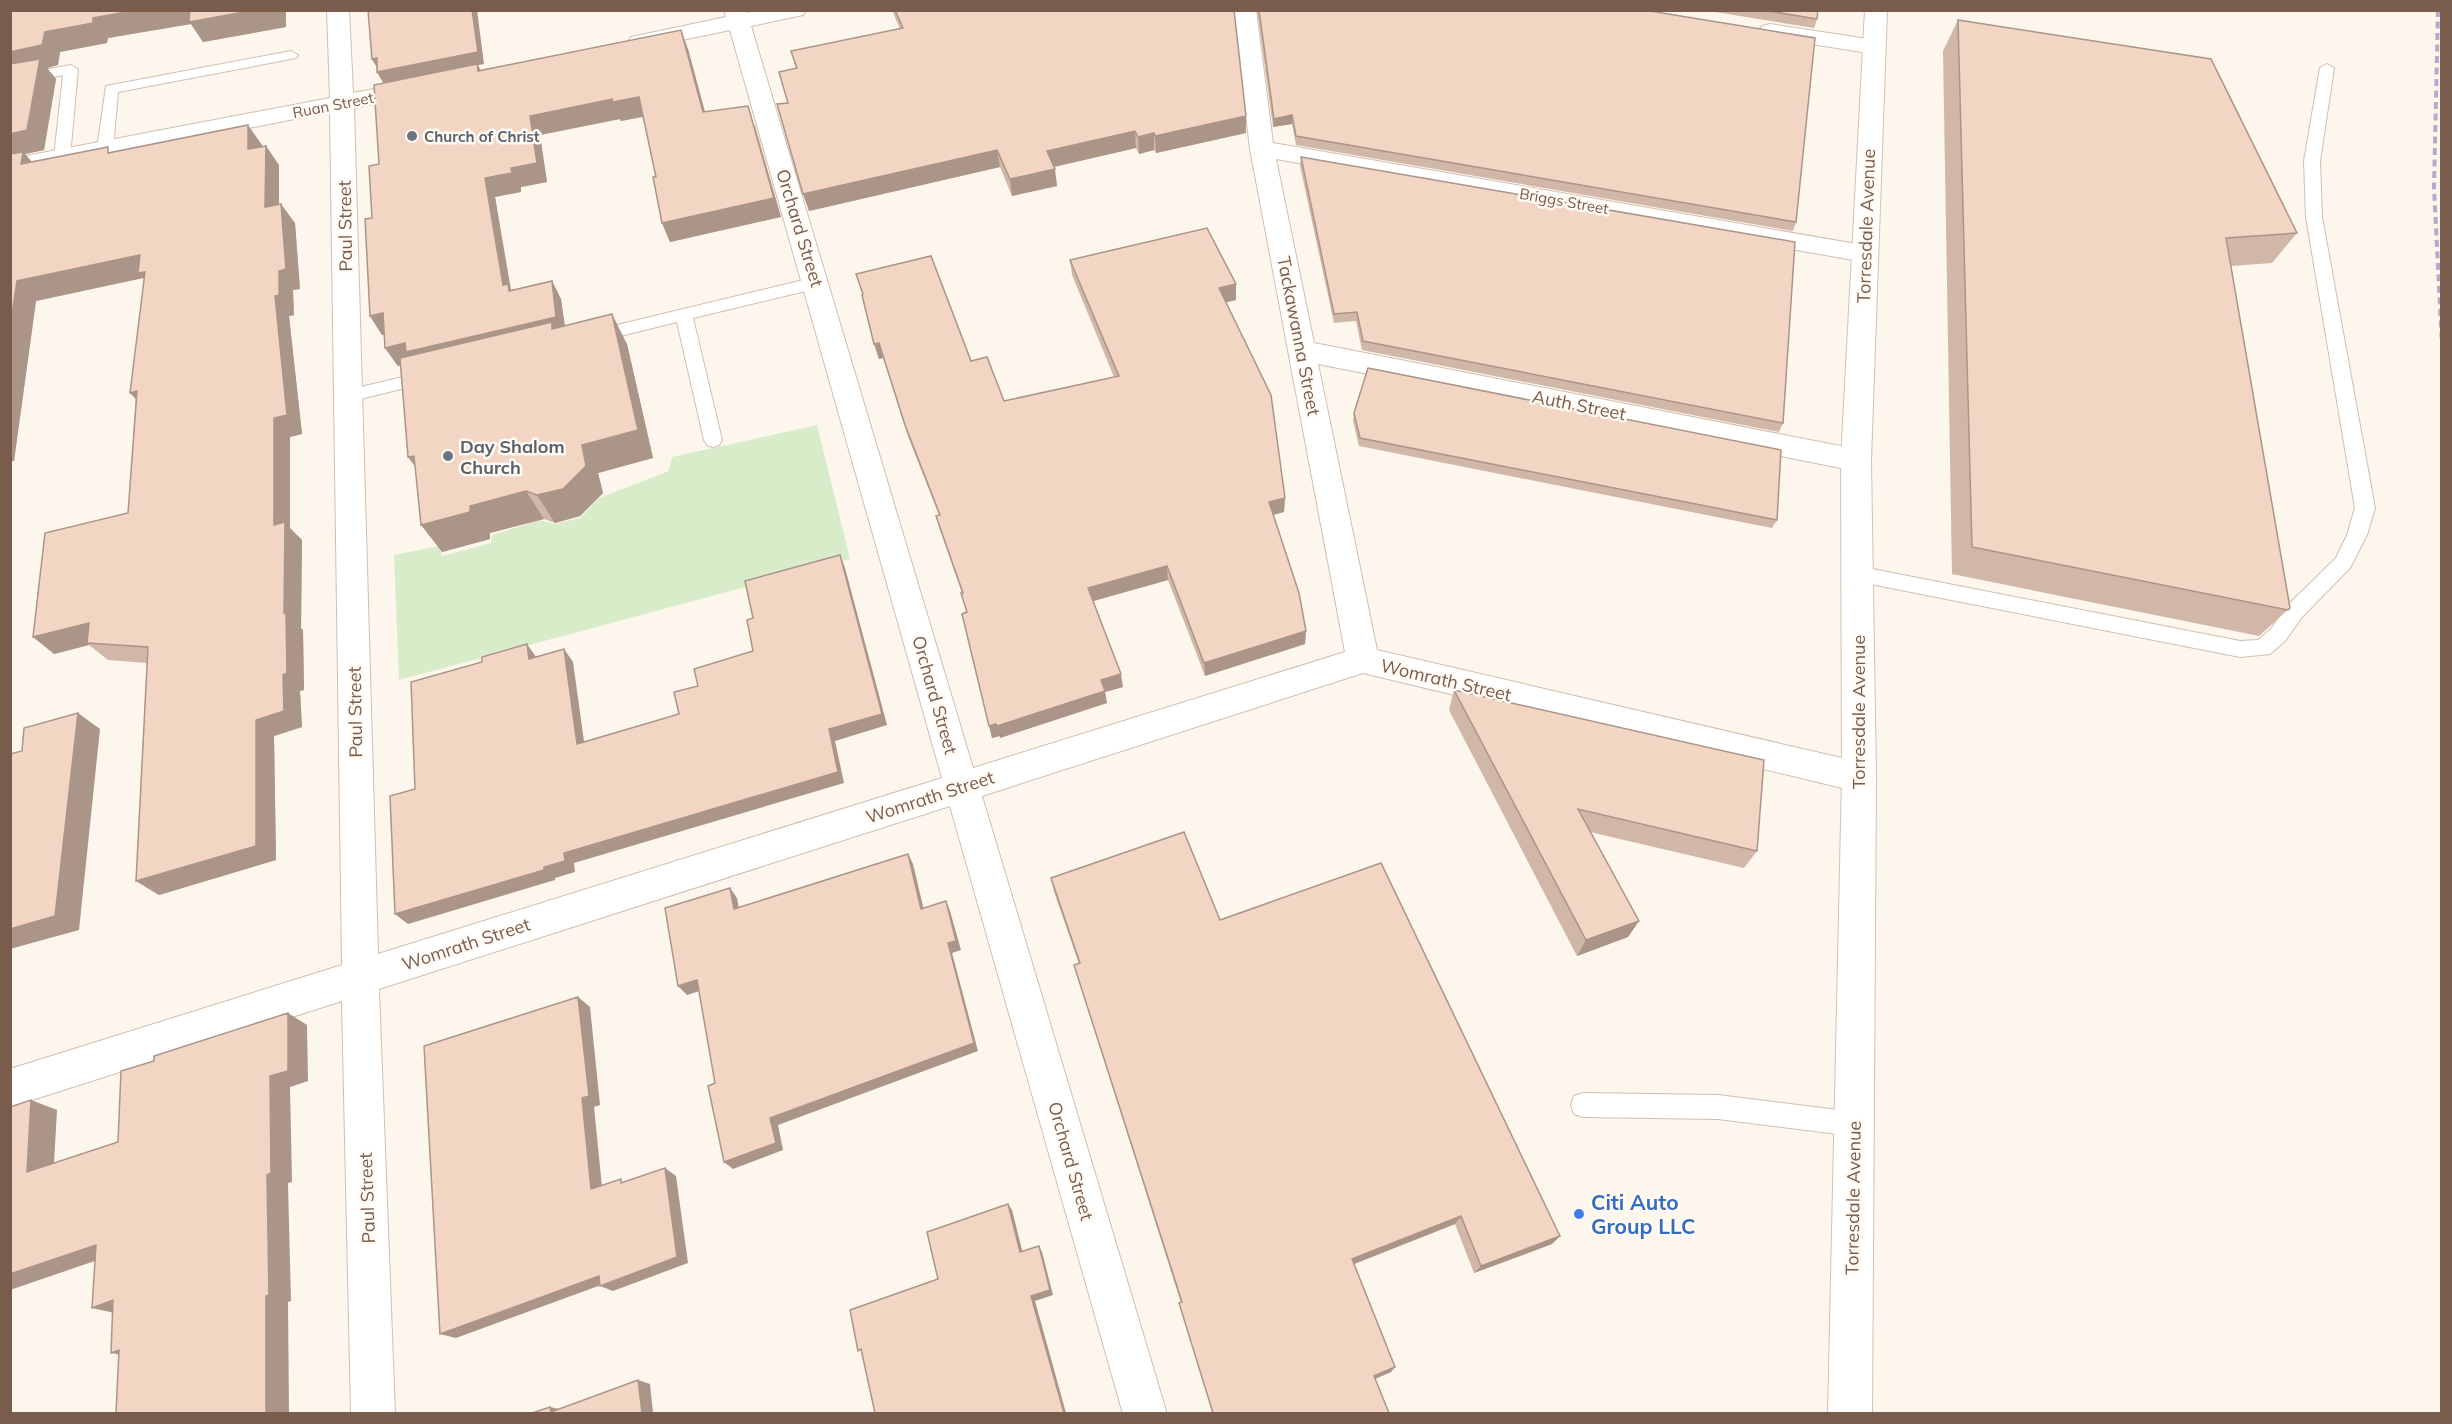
<svg xmlns="http://www.w3.org/2000/svg" width="2452" height="1424" font-family="Mulish,sans-serif">
<rect width="100%" height="100%" fill="#fdf6ec"/>
<!-- green -->
<path fill="#d8ecc9" d="M817,425l33,134 -451,121 -5,-125 45,-9 3,10 49,-13 1,-8 48,-15 14,4 26,-6 19,-20 70,-27 3,-14z"/>
<g fill="none" stroke-linecap="round" stroke-linejoin="round">
<defs>
<g id="lane">
<path d="M291,51l7,4 -2,3 -178,34 -5,57 -8,5 -8,-5 9,-63z"/>
<path d="M2327,64l7,4 -14,93 2,56 53,291 -8,27 -17,33 -48,49 -17,24 -15,13 -30,3 -390,-77 -3,-6 3,-6 7,-2 383,75 18,-1 13,-11 17,-24 48,-47 11,-23 8,-27 -49,-291 -2,-56 16,-93z"/>
<path d="M71,65l7,4 -8,88 -8,5 -8,-5 9,-82 -53,10v-9z"/>
<path d="M816,277l6,2 2,4 -2,4 -129,31 29,122 -3,5 -6,2 -6,-2 -3,-5 -27,-118 -85,21 -6,-2 -3,-4 3,-4 6,-2z"/>
<path d="M428,371l6,2 3,4 -3,4 -86,21 -6,-1 -3,-5 3,-5 6,-1z"/>
<path d="M1583,1093l135,2 136,17 9,3 3,9 -3,9 -9,3 -136,-17 -135,-2 -9,-3 -3,-9 3,-9z"/>
</g>
<g id="street">
<path d="M327,10h22l4,83 65,-12 8,2 4,5 -4,5 -72,15 24,846 564,-176 -212,-748 -91,19 -8,-2 -3,-5 3,-5 95,-20 -2,-7h22l1,3 13,-3h46l-3,5 -52,11 222,742 372,-116 -95,-503 -16,-139h22l17,133 601,104 4,6 -4,6 -9,3 -589,-103 38,184 542,106 10,3 5,8 -5,8 -10,3 -538,-107 59,286 482,112 12,5 5,10 -5,10 -12,5 -496,-119 -381,123 185,618h-44l-173,-608 -571,183 16,425h-44l-9,-413 -332,106v-38l332,-104 -12,-853 -320,63v-16l320,-61z"/>
<path d="M1770,24l104,16 8,2 3,5 -3,5 -8,2 -112,-18 -3,-5 3,-5z"/>
</g>
<path id="secondary" d="M1865,10h22l-16,450 5,317 -4,637h-44l14,-637 -1,-317z"/>
</defs>
<!-- lane casing -->
<use href="#lane" stroke="#d1beb0" stroke-width="2"/>
<!-- street casing -->
<use href="#street" stroke="#d1beb0" stroke-width="2"/>
<!-- secondary casing -->
<use href="#secondary" stroke="#d6c0b0" stroke-width="2"/>
<!-- lane -->
<use href="#lane" fill="#fff" fill-rule="evenodd"/>
<!-- street -->
<use href="#street" fill="#fff" fill-rule="evenodd"/>
<!-- secondary -->
<use href="#secondary" fill="#fff" fill-rule="evenodd"/>
<!-- rail -->
<path stroke="#b9a8c9" stroke-width="4" stroke-dasharray="7 4.5" stroke-linecap="butt" d="M2438,10l-4,178 8,157"/>
</g>
<!-- wall -->
<g fill="#d1b7a8">
<path d="M10,10h276v17l-83,15 -12,-18 -83,14 -1,5 -47,9 -2,13 -11,3 9,11 -12,71 -19,4 7,8 80,-10 150,-7v1l17,19v39l16,19 5,66 -7,1 1,25 -5,1 13,118 -12,3v91l12,12 -1,88 2,2 1,60 -4,1 2,36 -28,9 2,124 -117,35 -23,-14 11,-218 -39,-3 -19,-15 -35,9 74,-141 16,-234 -1,-1 -107,23 -22,160z"/>
<path d="M892,10h342l12,123 -90,20 -2,-3 -15,4 -3,-6 -82,19 3,19 -45,10 -12,-29 -191,44 -21,-108 8,-34 -5,-18 109,-22z"/>
<path d="M1257,10h387l152,212 -3,9 -497,-86 -4,-21 -19,3z"/>
<path d="M1703,10h115l-1,9 -3,9z"/>
<path d="M1958,20l339,213 -25,30 -41,3 59,342 -31,28 -307,-62 -9,-523z"/>
<path d="M688,49l17,63 50,13 26,92 -111,25 -8,-19 -6,-46 -13,-60 -22,4 -1,-2 -80,16 7,47 -26,5v5l-26,5 16,93 41,-9 9,18 4,27 62,18 26,114 -55,15 5,20 -23,23 -25,7 -11,-4 -54,14v6l-48,13 -27,-86 -7,-9 -8,-92 -2,1 -13,-18 -1,-14 -2,1 -12,-19 2,-98 7,-54 5,-81 -7,-11 107,-8 -6,1 2,6z"/>
<path d="M1301,157l482,266 -4,9 -417,-82 -6,-29 -22,2 -34,-157z"/>
<path d="M1070,260l166,40 -10,2 59,196 -1,14 -11,3 33,116 -1,13 -100,32 -37,-96 -75,21 30,86 -18,5 2,11 -107,35v-2l-8,2 -25,-125 -6,-20h1l-22,-63 -4,-14 3,-1 -30,-76 -26,-81 -4,1 -16,-65 -7,-20 115,87 33,40 110,-24 -42,-102z"/>
<path d="M1354,413l423,107 -5,8 -413,-82 -6,-25z"/>
<path d="M1454,690l303,161 -13,17 -154,-36 49,89 -11,16 -51,19 -128,-246z"/>
<path d="M1051,878l169,42 340,316 -8,8 -78,29 -19,-49 -101,40 37,108 -16,7 14,34h-176l-32,-103 -2,-7h2l-103,-325 -4,-13 5,-1 -25,-72z"/>
</g>
<!-- shaded-wall -->
<g fill="#aa9588">
<path d="M138,10h148v17l-83,15 -12,-18 -83,14 -1,5 -47,9 -2,13 -11,3 9,11 -12,71 -19,4 15,17 -2,13 -28,-27v-105l35,-20 48,-14z"/>
<path d="M472,10h5l7,54 -6,1 8,18 -8,-12 -94,13 -7,-12z"/>
<path d="M681,30l7,19 22,82 -7,-19z"/>
<path d="M377,58l2,13 -7,-12z"/>
<path d="M639,97l7,19 -25,5 -1,-2 -80,16 7,47 -26,5v5l-26,5 16,94 7,12 -15,-18 -18,-107 26,-10 19,-52 82,-17z"/>
<path d="M748,106l33,111 -111,25 -8,-19z"/>
<path d="M1292,115v9l-19,3 1,-8z"/>
<path d="M1246,116v17l-90,20 -1,-17z"/>
<path d="M248,125l14,20v24l-14,-20z"/>
<path d="M1135,131l1,17 -87,20 -2,-17z"/>
<path d="M1154,133v17l-15,4 -1,-17z"/>
<path d="M266,146l13,19v62l-14,-20z"/>
<path d="M997,150l3,17 -191,44 -6,-17z"/>
<path d="M1055,169l2,17 -45,10 -2,-17z"/>
<path d="M281,204l14,19 5,66 -7,1 1,25 -5,1 13,118 -12,3v91l12,12 -1,88 2,2 1,60 -4,1 2,36 -28,9 2,124 -117,35 -23,-14 120,-161 27,-45 1,-62 -10,-88 1,-229z"/>
<path d="M140,255l15,38 -12,-15 -107,23 -22,160h-4v-133l7,-47z"/>
<path d="M552,281l9,18 5,36 -168,31 -13,-18z"/>
<path d="M1236,284v16l-17,4v-16z"/>
<path d="M383,313l12,19 -13,3 -12,-19z"/>
<path d="M612,314l15,30 26,114 -55,15 5,20 -23,23 -25,7 -18,-28 45,-50z"/>
<path d="M879,343l4,15 -4,1 -5,-15z"/>
<path d="M137,391l11,21 -18,-19z"/>
<path d="M414,456l15,29 -21,-28z"/>
<path d="M526,491l18,28 -54,14v6l-48,13 -21,-27 49,-19z"/>
<path d="M1285,498l-1,14 -16,4 1,-14z"/>
<path d="M840,555l5,13 42,157 -52,16 9,42 -270,80 1,9 -20,6v2l-147,44 -13,-10 149,-47 20,-14 265,-124z"/>
<path d="M1167,566l1,14 -78,22 -2,-14z"/>
<path d="M89,623l-2,20 2,2 -35,9 -21,-17z"/>
<path d="M1306,631l-1,13 -100,32 -1,-13z"/>
<path d="M527,644l9,13 -7,2z"/>
<path d="M564,649l9,13 13,94 -9,-12z"/>
<path d="M1121,674l2,13 -18,5 2,11 -107,35 -3,-12 104,-46z"/>
<path d="M78,713l22,16 -21,201 -69,19v-20z"/>
<path d="M996,724l4,12 -8,2 -3,-12z"/>
<path d="M908,854l5,10 13,55 -5,-10z"/>
<path d="M730,888l7,10 4,21 -7,-10z"/>
<path d="M946,901l4,10 11,39 -9,3 26,98 -200,74 5,25 -50,19 -9,-7 224,-219z"/>
<path d="M1639,921l-11,16 -51,19 9,-16z"/>
<path d="M697,980l9,9 -19,6 -9,-9z"/>
<path d="M578,997l12,10 10,98 -6,2 9,90 -12,-8 -9,-91z"/>
<path d="M288,1013l19,12 1,56 -18,6 2,95 -4,1 3,118 -3,1 1,111h-23v-117l1,-121 3,-99z"/>
<path d="M31,1100l26,10 -4,71 -26,-9z"/>
<path d="M665,1168l11,8 12,87 -75,28 -13,-5z"/>
<path d="M1008,1204l4,6 12,48 -4,-6z"/>
<path d="M1461,1216l-6,8 -106,42 3,-7z"/>
<path d="M1560,1236l-8,8 -78,29 7,-7z"/>
<path d="M96,1245l25,7 -111,38v-16z"/>
<path d="M1039,1246l3,6 11,43 -18,6 31,112h-2l-33,-117z"/>
<path d="M599,1276l13,5 -156,57 -16,-4z"/>
<path d="M113,1300l6,14 -27,-6z"/>
<path d="M119,1350l18,8 -26,-5z"/>
<path d="M1395,1367l-4,5 -21,9 4,-5z"/>
<path d="M638,1380l12,4 3,29h-11z"/>
<path d="M550,1407l14,3 -13,2z"/>
</g>
<!-- building -->
<g fill="#f3d5c3" stroke="#aa9588" stroke-width="1.5">
<path d="M10,10h128l-45,8v5l-48,9 -3,13 -32,7z"/>
<path d="M190,10h65l-66,12z"/>
<path d="M368,10h104l6,42 -101,20v-14l-5,1z"/>
<path d="M895,10h339l12,106 -91,20 -1,-3 -16,4 -3,-6 -88,20 8,18 -45,10 -13,-29 -194,44 -26,-90 11,-1 -9,-31 18,-4 -6,-17 112,-23z"/>
<path d="M1259,10h385l171,28 -19,184 -500,-86 -4,-21 -18,4z"/>
<path d="M1762,10h56l-1,9z"/>
<path d="M1958,20l253,39 86,174 -71,5 64,370 -2,2 -316,-63z"/>
<path d="M681,30l22,82 45,-6 26,92 -112,25 -9,-46h3l-17,-80 -26,5 -1,-3 -82,17 7,47 -26,5 1,5 -27,5 18,107 5,-1 1,7 43,-10 4,36 -150,35 -1,-9 -20,5 -2,-35 -13,3 -5,-97 7,-1 -3,-52 10,-2 -5,-79 103,-21 1,7z"/>
<path d="M40,59l-13,71 -17,4v-70z"/>
<path d="M248,125v24l18,-3 -1,61 16,-3 5,65 -7,2v24l-4,1 12,119 -13,3v107l11,-3 -1,91h2l1,60 -4,2 1,36 -28,9v126l-120,35 12,-234 -61,-4 2,-20 -56,14 12,-104 83,-20 9,-122 -7,2 15,-121 -7,1 2,-18 -123,26 -7,47v-174l13,-2 -2,12 87,-17v6z"/>
<path d="M1301,157l494,85 -12,181 -420,-82 -6,-29 -23,2z"/>
<path d="M1207,228l29,56 -17,4 52,107 14,103 -16,4 30,91 7,38 -102,32 -37,-97 -79,22 33,86 -20,6 4,11 -108,35 -1,-2 -7,2 -27,-112 5,-2 -6,-19h2l-27,-77 4,-1 -35,-90 -26,-82 -5,1 -12,-49 1,-1 -7,-20 75,-18 40,105 16,-4 17,44 115,-25 -49,-116z"/>
<path d="M612,314l26,116 -56,15 4,21 -23,23 -26,6 -11,-4 -56,15v6l-49,13 -7,-69 -6,1 -8,-99 152,-36v7z"/>
<path d="M1368,368l413,82 -4,70 -417,-82 -6,-25z"/>
<path d="M840,555l42,159 -53,15 9,43 -274,81 1,8 -21,6v3l-149,44 -5,-118 25,-7 -4,-107 71,-20v-5l45,-13 2,15 35,-10 13,95 102,-30 -5,-22 24,-6 -4,-17 59,-18 -6,-31 6,-2 -8,-37z"/>
<path d="M1454,690l310,70 -7,91 -179,-42 61,112 -53,19z"/>
<path d="M78,713l-23,203 -45,13v-175l12,-3 2,-23z"/>
<path d="M1184,832l36,88 161,-57 179,373 -79,30 -20,-50 -109,43 43,108 -21,9 15,37h-176l-34,-110 3,-1 -108,-337 6,-2 -29,-85z"/>
<path d="M908,854l13,55 25,-8 10,40 -8,2 26,100 -204,75 6,25 -52,19 -16,-76 7,-3 -18,-103 -19,6 -13,-78 65,-20 4,21z"/>
<path d="M578,997l11,99 -7,2 9,91 30,-10v4l44,-15 12,89 -77,29 -1,-10 -159,58 -16,-288z"/>
<path d="M288,1013v58l-18,5 1,97 -4,2 2,120 -3,1v117h-150l3,-63 -8,3 2,-53 -21,8 4,-63 -86,29v-167l21,-7 -4,72 91,-30 3,-71 33,-10v-5z"/>
<path d="M1008,1204l12,48 19,-6 11,44 -19,6 33,117h-189l-14,-64 -3,2 -8,-41 88,-31 -11,-47z"/>
<path d="M638,1380l4,33h-110l18,-6 1,5z"/>
</g>
<!-- markers -->
<g fill="#6b7280" stroke="#fffaf3" stroke-width="2">
<circle cx="412" cy="136" r="6"/>
<circle cx="448" cy="456" r="6"/>
</g>
<circle fill="#3f7fe0" stroke="#fffaf3" stroke-width="2" cx="1579" cy="1214" r="6"/>
<g text-anchor="middle" dominant-baseline="central" stroke-width="5" stroke-linejoin="round" paint-order="stroke">
<!-- far-street labels -->
<g font-size="15" fill="#7a5c4d" stroke="#fffaf3">
<text transform="translate(333 105) rotate(-11)">Ruan Street</text>
<text transform="translate(1564 201) rotate(10)">Briggs Street</text>
</g>
<!-- far-worship labels -->
<g font-size="15" font-weight="bold" fill="#5b616d" stroke="#fffaf3" text-anchor="start">
<text x="424" y="136">Church of Christ</text>
</g>
<!-- street labels -->
<g font-size="18" fill="#7a5c4d" stroke="#fffaf3">
<text transform="translate(345 226) rotate(-91)">Paul Street</text>
<text transform="translate(1866 226) rotate(-88)">Torresdale Avenue</text>
<text transform="translate(800 228) rotate(73)">Orchard Street</text>
<text transform="translate(1299 336) rotate(79)">Tackawanna Street</text>
<text transform="translate(1579 405) rotate(11)">Auth Street</text>
<text transform="translate(1446 680) rotate(13)">Womrath Street</text>
<text transform="translate(935 695) rotate(74)">Orchard Street</text>
<text transform="translate(355 712) rotate(-91)">Paul Street</text>
<text transform="translate(1858 712) rotate(-90)">Torresdale Avenue</text>
<text transform="translate(930 797) rotate(-18)">Womrath Street</text>
<text transform="translate(466 944) rotate(-18)">Womrath Street</text>
<text transform="translate(1071 1161) rotate(74)">Orchard Street</text>
<text transform="translate(367 1198) rotate(-92)">Paul Street</text>
<text transform="translate(1853 1198) rotate(-89)">Torresdale Avenue</text>
</g>
<!-- worship labels -->
<g font-size="18" font-weight="bold" fill="#5b616d" stroke="#fffaf3" text-anchor="start">
<text x="460" y="446">Day Shalom<tspan x="460" dy="21">Church</tspan></text>
</g>
<!-- near-shop labels -->
<g font-size="21" font-weight="bold" fill="#366cbe" stroke="#fffaf3" text-anchor="start">
<text x="1591" y="1202">Citi Auto<tspan x="1591" dy="24">Group LLC</tspan></text>
</g>
</g>
<!-- border -->
<rect width="2452" height="1424" fill="none" stroke="#7a5c4d" stroke-width="24"/>
</svg>
